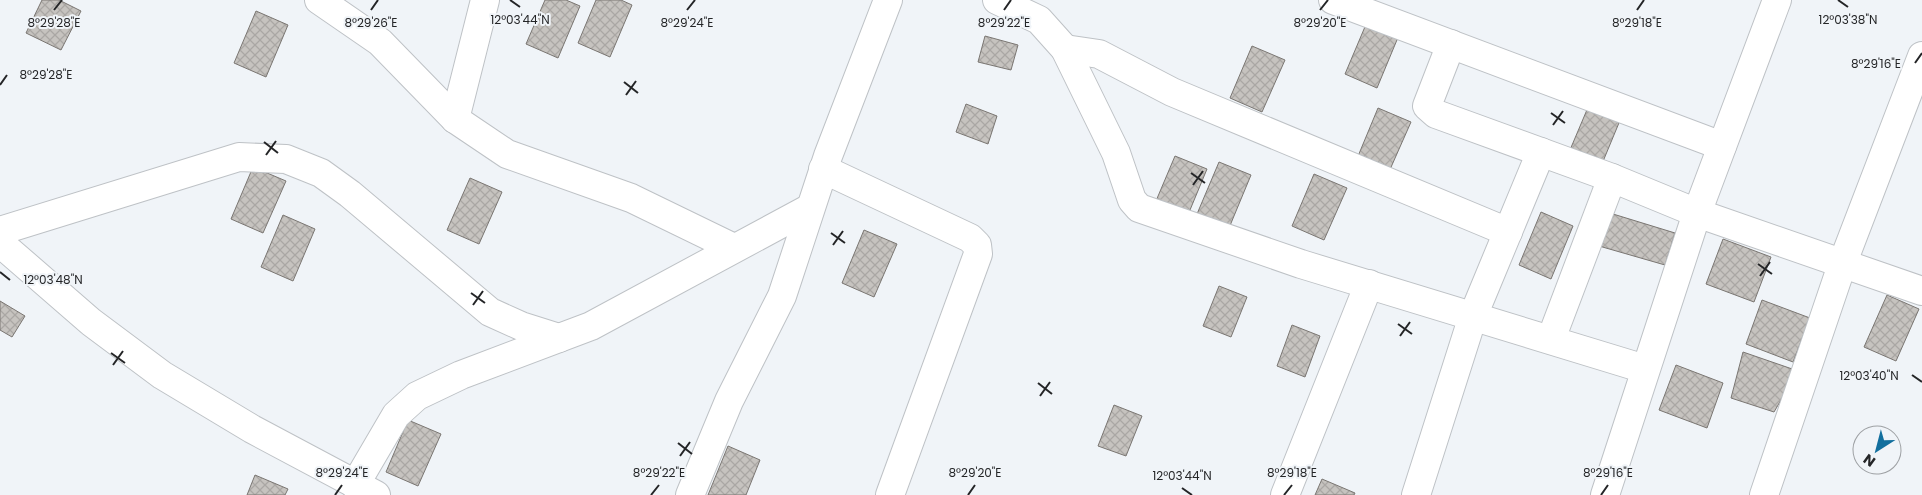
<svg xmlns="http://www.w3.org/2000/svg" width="1922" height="495" font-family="Poppins,sans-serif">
<defs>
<pattern id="building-cross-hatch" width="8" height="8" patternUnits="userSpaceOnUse" patternTransform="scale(1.25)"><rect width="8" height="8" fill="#c6c3bf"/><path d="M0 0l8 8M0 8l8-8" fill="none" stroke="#aaa7a4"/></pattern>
</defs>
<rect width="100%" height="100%" fill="#f0f4f8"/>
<!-- building -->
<g fill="url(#building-cross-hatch)" stroke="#7a7672">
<path d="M42,0h17l22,11 -20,39 -35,-17z"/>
<path d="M545,0h21l14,6 -22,52 -32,-14z"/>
<path d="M596,0h25l11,5 -22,52 -32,-14z"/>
<path d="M256,11l32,14 -22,52 -32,-14z"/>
<path d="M1367,22l32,13 -22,53 -32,-14z"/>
<path d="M985,36l33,9 -7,25 -33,-8z"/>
<path d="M1252,46l33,14 -23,52 -32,-14z"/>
<path d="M966,104l31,12 -9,28 -32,-12z"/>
<path d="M1589,105l32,13 -22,53 -32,-14z"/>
<path d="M1378,108l33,14 -23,52 -32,-13z"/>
<path d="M1175,156l32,13 -22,53 -32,-14z"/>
<path d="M1219,162l32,13 -22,53 -32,-14z"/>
<path d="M253,167l33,14 -23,52 -32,-14z"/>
<path d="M1314,174l33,14 -23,52 -32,-14z"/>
<path d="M470,178l32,14 -23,52 -32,-14z"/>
<path d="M1541,212l32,14 -22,53 -32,-14z"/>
<path d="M1613,214l62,19 -10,32 -66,-19z"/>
<path d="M283,215l32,14 -22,52 -32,-14z"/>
<path d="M864,230l33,14 -23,53 -32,-14z"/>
<path d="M1723,239l48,18 -17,45 -48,-18z"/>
<path d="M1219,286l28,11 -16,40 -28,-11z"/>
<path d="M1887,295l32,14 -23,52 -32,-14z"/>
<path d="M1762,300l48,18 -17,44 -47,-18z"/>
<path d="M0,301l25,15 -13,21 -12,-7z"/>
<path d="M1292,325l28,11 -15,41 -28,-11z"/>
<path d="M1743,352l55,19 -24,41 -43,-14z"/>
<path d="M1676,365l47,18 -16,45 -48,-18z"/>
<path d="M1114,405l28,11 -16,40 -28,-10z"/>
<path d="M408,420l33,14 -23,52 -32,-14z"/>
<path d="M728,446l32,14 -14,35h-38z"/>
<path d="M255,475l33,14 -3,6h-38z"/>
<path d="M1322,479l33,14 -1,2h-39z"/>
</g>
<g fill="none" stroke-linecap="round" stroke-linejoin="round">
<defs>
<g id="minor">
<path d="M319,0l61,42 75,77 52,35 124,44 103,50"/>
<path d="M997,0l42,20 26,29 51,104 16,47 7,8 162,56 344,105"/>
<path d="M1333,0l389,146"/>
<path d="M1451,44l-24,62 9,8 176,64 85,35 225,78"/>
<path d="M1065,49l34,5 73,38 336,140"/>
<path d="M455,119l30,-119"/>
<path d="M823,169l147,69 7,7 1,9 -88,241"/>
<path d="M0,231l239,-74 47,2 35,14 29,21 140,118 31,14 38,12"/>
<path d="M0,243l91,79 71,53 90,54 124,66"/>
<path d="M1551,339l61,-161"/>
<path d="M355,485l41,-70 21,-19 44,-21 130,-49 219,-118"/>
<path d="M690,495l39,-94 53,-105 46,-140 60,-156"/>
<path d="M1285,495l84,-211"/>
<path d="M1416,495l57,-179 68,-164"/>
<path d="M1605,495l92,-282 80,-213"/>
<path d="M1764,495l79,-233 79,-206"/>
</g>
</defs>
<!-- minor casing -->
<use href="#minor" stroke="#bec2c6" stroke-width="30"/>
<!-- minor -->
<use href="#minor" stroke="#fff" stroke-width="28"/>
</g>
<!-- ticks -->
<path fill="none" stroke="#242527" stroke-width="2" d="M510,0l10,7M1838,0l10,7M54,10l8,-10M371,10l7,-10M687,10l8,-10M1004,10l7,-10M1320,10l8,-10M1637,10l7,-10M1915,63l7,-10M624,82l14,11M0,85l7,-10M626,95l10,-14M1551,113l14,10M1553,125l10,-14M264,142l14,11M266,155l10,-14M1191,173l14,10M1193,185l10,-14M831,233l14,10M833,245l10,-14M1758,264l14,10M0,272l10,8M1760,276l10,-14M471,293l14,10M473,305l10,-14M1398,324l14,10M1400,336l10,-14M111,353l14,10M113,365l10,-14M1912,375l10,7M1038,383l14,11M1040,396l10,-14M678,443l14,11M680,456l10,-14M1182,488l10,7M335,495l7,-10M651,495l8,-10M968,495l7,-10M1284,495l8,-10M1601,495l7,-10"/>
<g font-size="12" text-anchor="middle" fill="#242527" stroke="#f0f4f8" stroke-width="4" stroke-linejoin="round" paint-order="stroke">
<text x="520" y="24">12°03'44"N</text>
<text x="1848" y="24">12°03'38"N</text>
<text x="1004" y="27">8°29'22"E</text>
<text x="54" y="27">8°29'28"E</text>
<text x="371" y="27">8°29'26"E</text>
<text x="687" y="27">8°29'24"E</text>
<text x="1320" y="27">8°29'20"E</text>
<text x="1637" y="27">8°29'18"E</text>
<text x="1876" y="68">8°29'16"E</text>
<text x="46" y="79">8°29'28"E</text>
<text x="53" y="284">12°03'48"N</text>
<text x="1869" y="380">12°03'40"N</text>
<text x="342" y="477">8°29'24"E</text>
<text x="659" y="477">8°29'22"E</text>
<text x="975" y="477">8°29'20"E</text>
<text x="1292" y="477">8°29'18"E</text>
<text x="1608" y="477">8°29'16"E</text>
<text x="1182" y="480">12°03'44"N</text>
</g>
<!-- north arrow -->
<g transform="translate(1877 450) rotate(216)"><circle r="24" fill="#f0f4f8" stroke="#9ea1a4"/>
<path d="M0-4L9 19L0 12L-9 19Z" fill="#126f9e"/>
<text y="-8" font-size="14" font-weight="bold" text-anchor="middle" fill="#242527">N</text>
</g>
</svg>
